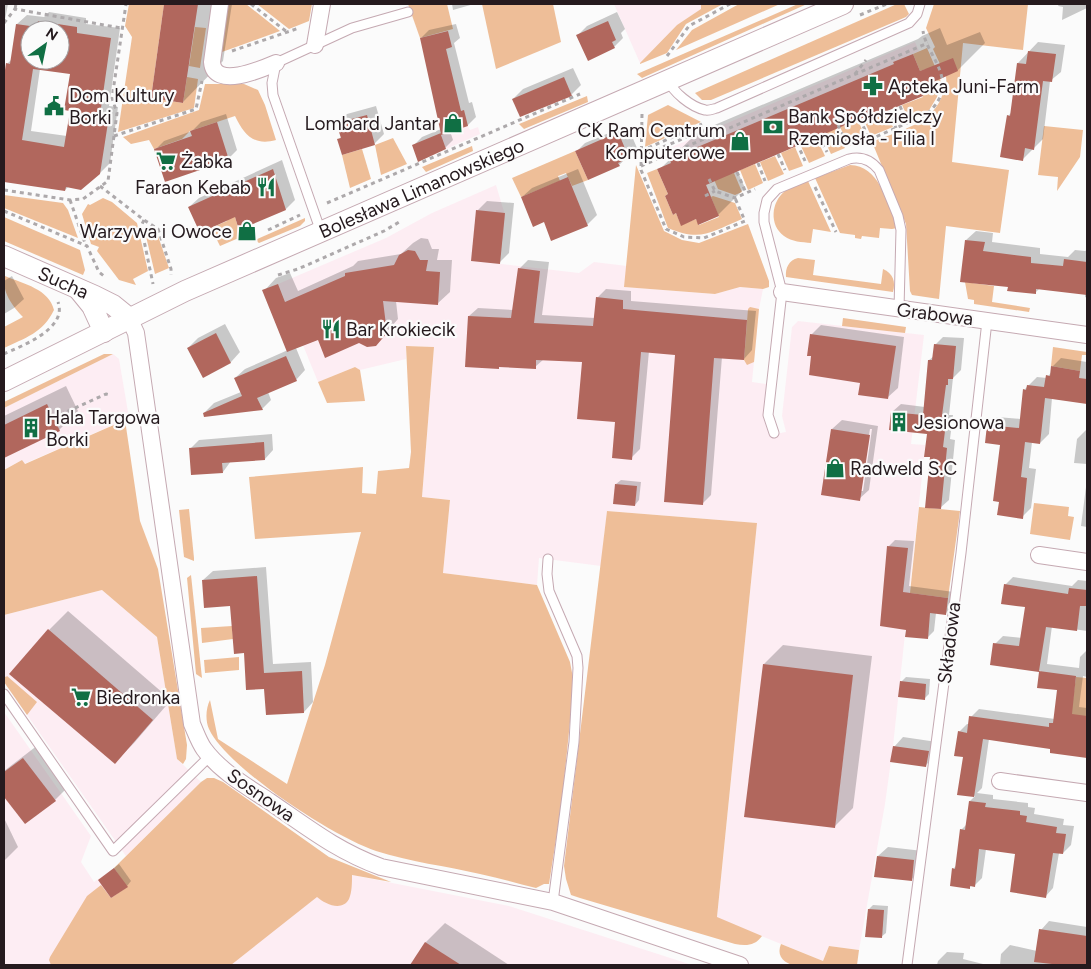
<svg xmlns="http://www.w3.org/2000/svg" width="1091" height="969" font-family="Figtree,sans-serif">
<rect width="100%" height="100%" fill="#fbfbfb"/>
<!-- built -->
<g fill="#fdedf3">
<path d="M614,4h87l1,5 -25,16 -37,38z"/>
<path d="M915,42l4,9 -26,11 1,2 -225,95 -4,-9z"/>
<path d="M468,126l2,4 8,-3 2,7 -34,15 -5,-14z"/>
<path d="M496,185l9,30 -2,24h-8l-2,24 86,10 15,-11 33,4 -2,21 90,7 25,-7 23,2 -4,20 -7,73 14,2 -3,33 6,18 17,-3 -4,-16 10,-89 6,-6 126,14 -13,109 14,1 -1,12 -31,289 -8,58 -26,146 -30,-4 -6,15 -106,-43 40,-395 -150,-12 -6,55 -62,-8 -2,27 -94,-12 7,-73 -28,-3 12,-150 -28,-1v13l-46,11 -5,-3 -37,15 -40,-98 108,-46 46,-25z"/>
<path d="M113,354l6,5 10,59 -105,46 -2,-4 -18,10v-62z"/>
<path d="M102,590l55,47 20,122 24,23 -75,74 -122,-174v-67z"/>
<path d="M4,712l87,124 -10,26 13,20 20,-14 13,18 225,-11 157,31 183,59h-688z"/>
</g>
<!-- green -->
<g fill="#eebe98">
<path d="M129,4h35l-13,94 32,5 4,-26 11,2 -4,29 -76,24 14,-95 -7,-11z"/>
<path d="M228,4h18l34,27 -58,21 -2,-2z"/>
<path d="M257,4h55l-3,17 -20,8z"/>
<path d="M408,4h39l6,25 -33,9z"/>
<path d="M482,4h71l8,38 -65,27z"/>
<path d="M701,4h22l-37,20 -19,29 -27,11v-1l37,-38 24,-16z"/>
<path d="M739,4h41l-104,46 16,-20z"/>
<path d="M798,4h9l-165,74 -5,-4z"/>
<path d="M897,4h7l5,10 -3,3 -195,83h-9l-7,-7z"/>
<path d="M934,4h94l-5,46 -60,-7 -11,119 57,8 -9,63 -54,-7 -7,73 -27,-4 -2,-4 -4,-67 -34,-82c28,-12 62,-18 71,-49 2,-6 4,-10 3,-16l-13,-28 2,-2 -9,-19z"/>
<path d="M195,27l11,1 -6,40 -11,-2z"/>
<path d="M927,48l13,30 1,6 -4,13 -9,15 -19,8 -7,-15 21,-8 -3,-9 12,-5 -6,-14 -6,2 -7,-17z"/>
<path d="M205,84h39l14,6 7,15 11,35c-22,6 -32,-5 -41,-24l-45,15 -8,8 -28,10 -5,-9 -18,4 -8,-7 76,-27z"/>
<path d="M587,96l1,6 -64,27 -5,-5z"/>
<path d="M668,105l33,17 -56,25 3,-32z"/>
<path d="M877,108l3,6 6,-2 7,15 -22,9 -8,-18 7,-3 -1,-3z"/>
<path d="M858,120l8,19 -17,7 -10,-21 3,-1 1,2z"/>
<path d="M1044,126l39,4 -3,27 -23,34 1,-14 -20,-2z"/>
<path d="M835,127l10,21 -14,6 -9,-19z"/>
<path d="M816,137l9,19 -16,7 -10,-21z"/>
<path d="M393,138l14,26 -26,11 -6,-30z"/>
<path d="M472,146l1,5 -47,21 -4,-5z"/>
<path d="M795,147l8,19 -14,5 -8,-18z"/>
<path d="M362,149l9,30 -21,9 -8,-33z"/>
<path d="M575,151l13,29 -16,6 -6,-13 -8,3 2,5 -39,16 -9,-19z"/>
<path d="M775,156l9,18 -16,7 -8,-19z"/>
<path d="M755,164l8,19 -15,7 -8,-20z"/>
<path d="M636,165l28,66 18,9 17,3 49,-19 21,57v6l-6,2 -23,-2 -25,7 -91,-7z"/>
<path d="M850,165c29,1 36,35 46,58l1,5 -5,1 -12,-1 -1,10 -17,-2 -1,3 -6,-1v-3l-15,-2 -25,-55z"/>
<path d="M657,169l11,25 -3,2 8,19 3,-2 5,12 15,-6 3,6 20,-8 -8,-20 2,-1 22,7 7,16c-31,13 -41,23 -74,9l-21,-55z"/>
<path d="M734,173l8,19 -7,3 -17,-6 -5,-12z"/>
<path d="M808,181l23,51 -18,-3 -2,14c-9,-1 -19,-1 -27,-7 -15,-11 -13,-34 1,-45 7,-4 15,-7 23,-10z"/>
<path d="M4,195l59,8 5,7 10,28 -74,-30z"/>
<path d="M103,198l9,4 25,21 11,48 -15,8 3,6 -17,-5 -22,-29 2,-4 -8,-3 -9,-30 6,-10 2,1z"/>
<path d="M232,207l9,30 -21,9 -9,-18 16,-7z"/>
<path d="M4,217l76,33 5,20 -2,5 -79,-34z"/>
<path d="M305,218v3l-5,5 -41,17 -4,-3z"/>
<path d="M144,228l14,8 11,32 -14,6z"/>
<path d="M798,258l17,2 -2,15 68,9 2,-15c10,4 13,13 10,23l-107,-15c-1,-9 3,-17 12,-19z"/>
<path d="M5,276c19,8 44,13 49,34 -11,23 -29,28 -50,38v-21l19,-10c-10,-10 -22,-26 -18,-41z"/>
<path d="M965,282l29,4 -2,16 38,6 -1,4 -55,-8v-4l-6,-1z"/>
<path d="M750,307l9,2 -5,53 -7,3 -3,-5 4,-51z"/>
<path d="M843,318l63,9 -1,6 -63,-7z"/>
<path d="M406,346l28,1 -12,150 28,3 -7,73 94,12 33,77 3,16 -1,24 -10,99 -13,83h-5l-8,4c-19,-5 -37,-10 -56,-14 -34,-8 -70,-12 -104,-23 -41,-13 -149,-83 -167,-122 -4,-9 -3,-21 1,-29l8,39 69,45 38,-119 36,-133 -106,7 -6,-62 114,-10 -1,26 14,1 2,-23 31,-3 2,-16z"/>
<path d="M1053,347l34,5v3h-5l-2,16 -29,-5z"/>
<path d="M104,354h9l-109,54v-6z"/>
<path d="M355,367l5,3 5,31 -38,2 -9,-21z"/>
<path d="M125,420l15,101 18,48 29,176 -1,14 -3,5 -6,-5 -20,-122 -55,-47 -98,25v-145l18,-10 3,4z"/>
<path d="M1034,503l35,4 -1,9 6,1 -4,23 -40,-6z"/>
<path d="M919,507l41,4 -12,87 -38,-5z"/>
<path d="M189,509l5,49v3l-10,-4 -5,-47z"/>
<path d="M607,511l150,12 -40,394 45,19c-7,10 -16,10 -27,8l-155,-46 -9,-3 -5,-16 -2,-13z"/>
<path d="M191,575l11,103 -6,-4 -9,-96z"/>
<path d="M232,626l1,13 -31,4 -1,-15z"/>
<path d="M239,657v13l-34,3 -1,-13z"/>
<path d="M4,676l2,1 1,-1 30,26 -10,13 -23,-33z"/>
<path d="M1076,677l11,1v38h-7l-11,12z"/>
<path d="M207,778h7l9,4 106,75 62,25 -39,-7c0,8 0,17 -3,24 -7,13 -24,5 -32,-2l-86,68h-180l-2,-5 1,-3 37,-61 14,-11 10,13 16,-11 -13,-19 87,-86z"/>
<path d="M781,944l42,17 6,-15 30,4 -2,15h-65c-11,-4 -15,-11 -11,-21z"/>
</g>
<!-- shadow -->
<g fill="#0003" fill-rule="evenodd">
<path d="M4,4h4l-4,21z"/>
<path d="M166,4h66l-9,57 -40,41 -31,-5z"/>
<path d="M452,4h22l-21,6z"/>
<path d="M1059,4h28v4l-25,12 1,-13 -5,-1z"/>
<path d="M49,12l37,6v6l34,4 -11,78 9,1 -8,56 -10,10 -32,14 -3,3 -61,-10v-94l3,-22 5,-5 5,-35 10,-9 17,2zM30,30h30v30h-30zM40,69l31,4v37l-4,26 -36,-5z"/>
<path d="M617,12l8,17 -4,4 2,5 -9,9 -36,-12 9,-9z"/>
<path d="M456,24l4,14 -6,5 15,60 3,-1 4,15 -8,8 -18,6 3,9 -8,8 -32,-2 9,-9 19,-8 -20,-91 8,-8z"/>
<path d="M940,28l7,17 33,-13 5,11 -27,27 -18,8 -18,17 -43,15 -142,60 8,18 -27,27 -21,3 -20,-6 -11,-16 3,-3 -10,-23 39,-38 220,-93 4,-3z"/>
<path d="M1038,42l27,3 -4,27 -11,9 -7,58 -20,20 -15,-43 3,-3 7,-50z"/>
<path d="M573,68l8,17 -10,10 -58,4 10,-10z"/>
<path d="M376,106l8,28 -10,10 -35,-5 3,-3 -4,-13 9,-9z"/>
<path d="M226,114l11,36 -9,9 -73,-9 9,-9 28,-10 9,-9z"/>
<path d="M628,127l9,21 -18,17 -42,-14 8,-8 31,-13 1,2z"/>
<path d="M282,160l13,40 -9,9 -50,6 -47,-8 10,-9z"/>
<path d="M578,169l19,46 -10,10 -43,-4 -22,-24 10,-9z"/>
<path d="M487,201l27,2 -5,50 -10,10 -22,-52z"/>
<path d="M976,231l17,2 -1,9 48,6v6l28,3 7,-7 10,1 2,-1v48l-2,-1v-3l-45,-6 -5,5 -26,-7 -43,-46z"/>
<path d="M421,238l7,1 4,10h7l-2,11h15l-2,32 -13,12 -41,-3 2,18 -23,26 -16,-4 -40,-2 -23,9 9,22 -9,10 -28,12 3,8 -9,9 -58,4 10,-10 27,-11 -6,-14 10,-9 43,-19 -24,-59 12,-13 14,-5 8,18 55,-25 5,-5 43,-7 12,-11z"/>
<path d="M528,260l21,2 -7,53 53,3 2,-20 9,-9 25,2v10l125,10 -4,39 -8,9 -22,-2 -11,138 -9,9 -26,-150 -27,-3 -9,98 -9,9 -14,-37 -34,-60 -39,-2 -9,8 -66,-51 9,-8 35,2 6,-41z"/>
<path d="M12,276l12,23 -10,9 -10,6v-33z"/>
<path d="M225,324l15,28 -9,10 -28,14 -15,-28 10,-10z"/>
<path d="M821,325l83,12 -6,51 -10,9 -75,-42 -2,-20z"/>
<path d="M943,337l21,1 -3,32 -8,8 -4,37h4l-3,24 5,1 -6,60 -9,8 -12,-75 -36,-21 9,-8 24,3 4,-47 5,-4 1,-11z"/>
<path d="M1061,358l26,4v41l-35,-5 -3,36 -9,9 -8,-1 -3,26 7,1 -5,39 -9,9 -20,-73 -14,-18 9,-9 24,2 3,-29 13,-13 10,1 5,-7v-4z"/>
<path d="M66,386l12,25 -19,19 -55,27v-41z"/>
<path d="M842,420l36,6 -9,64 -10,9 -27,-70zM870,429h2l-9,62h-3z"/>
<path d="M1086,430l1,34 -13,-1 3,-24z"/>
<path d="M272,434l1,16 -8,9 -34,2 -8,11 -32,-24 8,-8z"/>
<path d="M1087,479v48l-6,-1z"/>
<path d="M621,480l20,2 -2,18 -4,5 -19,-21z"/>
<path d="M895,540l19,1 -5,45 45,6 -2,15 -7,7 -9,-1 -2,18 -7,7 -20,-9 -19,-82z"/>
<path d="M266,567l7,97 38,-2 2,40 -9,10 -38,-24 -21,-36 -14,-47 -28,-25 10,-9z"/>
<path d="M1013,577l59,9 6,-6 9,1v50l-35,-5 -5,38 32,4 1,-11 7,-7v27l-4,-1 -4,31 8,1v49l-36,-5v-4l-62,-9 -7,49 -5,5 16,2v4l35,4v4l7,1 -1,6 30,5 -1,6 11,1 -3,19 -8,8h-4l-6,35 -8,9 -28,-44 -31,-4 -4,29 -8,8 -2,-1 -2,2 -17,-18 4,-4 4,-35 6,-6 3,-23 5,-5 -16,-2 5,-38 -5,-24 8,-8h2l2,-7 8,-8 76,10 4,-30 -20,-2 2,-16 -50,-7 4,-20 8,-8 19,2 4,-32 -21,-21z"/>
<path d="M68,611l103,89 -37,43 -19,19 -66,-132z"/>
<path d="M783,645l89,11 -19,152 -19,19 -70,-163z"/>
<path d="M906,677l24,2 -1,15 -5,5 -23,-17z"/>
<path d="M903,737l34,5 -2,14 -10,10 -31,-19z"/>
<path d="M38,745l31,41 -14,14 -30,23 -21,-29v-23z"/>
<path d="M4,818l14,29 -14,14z"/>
<path d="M888,847l35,4 -2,19 -10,10 -33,-24z"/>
<path d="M119,864l12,17 -4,5 -28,-6z"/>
<path d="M873,905l15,1 -2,27 -5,4 -12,-28z"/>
<path d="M1049,921l38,6v38h-87l1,-11 9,-9 27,6 4,-21z"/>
<path d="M445,923l64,42h-98l15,-23z"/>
<path d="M947,952l17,1 -1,6 24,6h-50l1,-4z"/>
</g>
<!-- building -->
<g fill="#b1675d" fill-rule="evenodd">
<path d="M164,4h34l-15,99 -32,-5z"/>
<path d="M38,21l39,6v6l34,5 -11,77 9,1 -9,58 -19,16 -15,-3 -1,4 -61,-9v-105l2,-14 4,1 6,-40 21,3zM30,30h30v30h-30zM33,69l37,5 -6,36 6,1 -6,36 -42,-7z"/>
<path d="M608,21l8,19 -4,2 3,6 -27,13 -12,-26z"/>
<path d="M448,31l4,16 -6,2 15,62 3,-1 4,16 -27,9 5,14 -28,13 -6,-17 29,-12v1l-21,-96z"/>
<path d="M1028,51l28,3 -4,28 -9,-1 -9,69 -9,-2 -2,13 -23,-4 7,-42 3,1 7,-53 9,1z"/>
<path d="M913,54l7,17 33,-13 5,13 -38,17 3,8 -43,18 -1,-3 -36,15 -137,59 13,31 -21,9 -2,-6 -15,7 -5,-13 -3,2 -8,-19 3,-2 -11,-25 14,-6 -2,-4 225,-95 -1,-2z"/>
<path d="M564,77l8,19 -52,21 -8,-18z"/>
<path d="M367,115l8,30 -33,10 -5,-16 4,-1 -5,-15z"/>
<path d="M217,122l12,38 -64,22 -11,-33 38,-13 -2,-5z"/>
<path d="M619,134l10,24 -11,5 2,3 -32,14 -13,-29 32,-14 1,2z"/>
<path d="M273,169l13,41 -47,20 -4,-13 -35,16 -12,-26z"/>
<path d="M568,177l20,49 -37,15 -7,-19 -11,5 -12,-30z"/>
<path d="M476,210l29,3 -5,51 -29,-3z"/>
<path d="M965,240l20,2 -2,9 48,6v6l32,3 1,-7 23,3v33l-51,-6v5l-29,-3 1,-4 -48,-5z"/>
<path d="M408,250l7,1 5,9h8l-2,11 14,1 -2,33 -55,-4 4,32 -11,13 -9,1 -8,-4 -34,15 -7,-18 -31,12 -25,-62 16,-6 7,18 60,-26v-3l49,-8 5,-10z"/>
<path d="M518,268l22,3 -6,52 59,3 3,-29 27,3v9l124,11 -3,40 -30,-2 -11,147 -39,-3 11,-147 -34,-3 -9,108 -20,-2 3,-36 -38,-3 5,-57 -46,-2v9l-37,-2v2l-34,-2 3,-51 43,2z"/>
<path d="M216,333l15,30 -28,15 -16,-30z"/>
<path d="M810,334l86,12 -8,53 -30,-4 2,-12 -51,-8 2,-19h-4z"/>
<path d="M934,344l22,2 -3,33h-5v6h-2l-5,38h5l-3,24 4,1 -6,61 -16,-1 5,-51h-6l3,-23 -38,-4 2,-18 32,3 5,-55h4z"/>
<path d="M286,356l11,25 -40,17 6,12 -59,7 -1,-4 39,-17 -8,-18z"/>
<path d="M1051,366l29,5 -1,7 8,1v25l-42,-6 -5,46 -15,-2 -4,35 6,1 -4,41 -26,-4 2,-13 -6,-1 7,-56 -15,-2 2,-18 32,3 4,-39 3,1 1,-5 17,2 2,-12 4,1z"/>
<path d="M47,404l13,27 -56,27v-33z"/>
<path d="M831,429l39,6 -10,66 -39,-6z"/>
<path d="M264,442l1,18 -43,3 1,10 -32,2 -2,-27z"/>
<path d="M615,484l22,2 -2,20 -22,-2z"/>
<path d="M887,546l21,2 -5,44 45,6 -2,17 -16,-2 -2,26 -23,-2 1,-7 -26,-4z"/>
<path d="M257,576l7,97 38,-2 2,42 -38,2 -2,-26 -18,1 -2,-37 -10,1 -4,-48 -26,2 -2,-28z"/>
<path d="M1004,584l64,10 1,-6 18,2v16h-7l-3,25 -31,-4 -7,44 37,5 -4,38 15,2v42l-37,-5v-4l-67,-10 -9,58 -17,-2 6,-38 -9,-1 4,-25 9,2 2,-17 80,11v-4h4l4,-33 -20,-2 2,-16 -49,-7 3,-22 26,3 6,-39 -24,-3z"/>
<path d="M48,629l105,91 -38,44 -106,-90z"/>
<path d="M763,664l90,11 -18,153 -91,-11z"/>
<path d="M900,681l26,3 -1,16 -27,-3z"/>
<path d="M893,746l36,5 -3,16 -36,-5z"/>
<path d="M23,758l33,43 -31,23 -21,-27v-25z"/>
<path d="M969,801l17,2 -1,4 35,4v4l7,1 -1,6 31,5 -1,6 10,1 -3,20 -10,-1 -7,45 -36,-6 5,-38 -36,-5 -4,38 -5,-1v3l-20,-3 2,-18 3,1 5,-40 5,1z"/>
<path d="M877,856l37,4 -2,21 -38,-4z"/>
<path d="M114,868l14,19 -17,11 -13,-18z"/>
<path d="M868,909l16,1 -2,28 -17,-1z"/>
<path d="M1039,929l48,7v29h-26l-27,-3z"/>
<path d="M425,942l36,23h-51z"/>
</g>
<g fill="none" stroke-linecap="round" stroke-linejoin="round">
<defs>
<g id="service">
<path d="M668,80c5,12 23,27 37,30 4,1 8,-1 12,-2l192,-85 8,-9 3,-10"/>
<path d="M321,232l-48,-137 -1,-12 4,-20 76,-35 56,-16"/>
<path d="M774,433l-6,-18 14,-123 -18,-70v-9l3,-13 10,-11 72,-30c12,-3 22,1 30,11l19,46 3,14 -2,79"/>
<path d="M548,559l-1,15 2,17 28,65 1,12 -4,74 -21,160"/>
<path d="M4,694l109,157 97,-95"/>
<path d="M907,965l54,-412 26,-232"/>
</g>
<g id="minor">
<path d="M220,4l-8,58c2,28 50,7 64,1"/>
<path d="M315,45l7,-41"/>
<path d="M782,292l305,43"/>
<path d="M129,318l7,15 56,391c4,9 7,18 12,25 16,22 42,37 65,52 38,26 68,50 112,66l172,35 187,63"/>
<path d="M1039,555l48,7"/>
<path d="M1000,781l87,12"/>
</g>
<g id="tertiary">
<path id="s1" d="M4,256l91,40 18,9 16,13"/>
<path d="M79,290l13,16 12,26"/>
<path id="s2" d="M4,381l181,-90 658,-287"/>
</g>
</defs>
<!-- service casing -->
<use href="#service" stroke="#c5a9b2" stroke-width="11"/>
<!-- minor casing -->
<use href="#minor" stroke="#c5a9b2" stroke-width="18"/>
<!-- tertiary casing -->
<use href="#tertiary" stroke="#c5a9b2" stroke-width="22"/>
<!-- path -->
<g stroke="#ada9ab" stroke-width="3" stroke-dasharray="4 4" stroke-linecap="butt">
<path d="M251,4l36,28"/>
<path d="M15,9l1,-5"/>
<path d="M860,15l27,-11"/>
<path d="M4,23l11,-14 106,19"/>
<path d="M232,51l67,-23"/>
<path d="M667,56l22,-30 41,-22"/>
<path d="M855,74l11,-14"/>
<path d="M900,106l7,17"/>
<path d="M889,111l7,17"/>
<path d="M642,114l-1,56 25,59 18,8 20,1 41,-17 -10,-23"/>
<path d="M860,119l9,20"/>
<path d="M838,125l9,21"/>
<path d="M114,136l82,-27 6,-28"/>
<path d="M819,136l8,16"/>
<path d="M797,143l8,18"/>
<path d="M862,143l63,-28c6,-4 12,-11 15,-18 10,-26 -13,-42 -17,-66"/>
<path d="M641,151l61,-27"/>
<path d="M778,154l7,16"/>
<path d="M641,156l63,-26 15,2"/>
<path d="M758,163l7,18"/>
<path d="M641,166l287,-123"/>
<path d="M737,172l9,21"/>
<path d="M709,179l6,12 20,7 20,-9"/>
<path d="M100,186l44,34 14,9 13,40v6"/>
<path d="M815,187l21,45"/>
<path d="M4,190l66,10 13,-1 25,-18 9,-68 -5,-15 14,-94"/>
<path d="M705,196l10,-5"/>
<path d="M70,200l16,46"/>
<path d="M327,203l253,-109"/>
<path d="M4,211l83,35 12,26 5,4"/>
<path d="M144,220l-3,6 12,58"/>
<path d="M268,230l32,-15"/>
<path d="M278,275l20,-6 86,-38 17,-10"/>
<path d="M4,354c17,-8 64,-25 54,-52"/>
<path d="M53,418l53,-24 5,1"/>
</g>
<!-- service -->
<use href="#service" stroke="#fff" stroke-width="9"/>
<!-- minor -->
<use href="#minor" stroke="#fff" stroke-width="16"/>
<!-- tertiary -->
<use href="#tertiary" stroke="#fff" stroke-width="20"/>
</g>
<!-- icons -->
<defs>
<symbol id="pharmacy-bare" viewBox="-9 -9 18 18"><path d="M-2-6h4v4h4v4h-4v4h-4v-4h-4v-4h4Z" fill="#106f44" stroke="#fbfbfb" stroke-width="2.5" paint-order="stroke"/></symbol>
<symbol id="civic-bare" viewBox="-9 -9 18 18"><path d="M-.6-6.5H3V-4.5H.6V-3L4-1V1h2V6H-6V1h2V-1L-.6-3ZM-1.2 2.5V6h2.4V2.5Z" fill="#106f44" stroke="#fbfbfb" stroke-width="2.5" paint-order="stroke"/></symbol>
<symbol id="shop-bare" viewBox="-9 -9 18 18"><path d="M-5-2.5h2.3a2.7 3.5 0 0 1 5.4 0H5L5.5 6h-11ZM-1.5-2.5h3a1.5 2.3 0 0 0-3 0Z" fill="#106f44" stroke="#fbfbfb" stroke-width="2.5" paint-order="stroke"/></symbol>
<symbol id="bank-bare" viewBox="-9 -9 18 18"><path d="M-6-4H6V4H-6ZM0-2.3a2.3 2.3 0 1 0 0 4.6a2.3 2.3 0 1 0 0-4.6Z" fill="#106f44" stroke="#fbfbfb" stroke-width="2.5" paint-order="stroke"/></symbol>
<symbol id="supermarket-bare" viewBox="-9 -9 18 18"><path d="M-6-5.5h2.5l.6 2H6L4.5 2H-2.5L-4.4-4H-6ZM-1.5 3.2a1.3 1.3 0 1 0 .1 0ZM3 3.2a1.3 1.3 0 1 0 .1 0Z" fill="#106f44" stroke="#fbfbfb" stroke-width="2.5" paint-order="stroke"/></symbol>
<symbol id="restaurant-bare" viewBox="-9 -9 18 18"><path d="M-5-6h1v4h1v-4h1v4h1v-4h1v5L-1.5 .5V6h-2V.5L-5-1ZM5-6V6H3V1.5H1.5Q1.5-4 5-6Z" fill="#106f44" stroke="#fbfbfb" stroke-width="2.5" paint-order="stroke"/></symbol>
<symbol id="building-bare" viewBox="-9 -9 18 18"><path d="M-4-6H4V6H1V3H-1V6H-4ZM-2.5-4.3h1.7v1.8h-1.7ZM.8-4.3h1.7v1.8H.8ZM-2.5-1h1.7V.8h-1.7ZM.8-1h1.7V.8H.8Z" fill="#106f44" stroke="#fbfbfb" stroke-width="2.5" paint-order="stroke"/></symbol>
</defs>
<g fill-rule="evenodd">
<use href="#pharmacy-bare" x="859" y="72" width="28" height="28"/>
<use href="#civic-bare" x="40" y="92" width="28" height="28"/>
<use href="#shop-bare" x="439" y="109" width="28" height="28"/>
<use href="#bank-bare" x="759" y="113" width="28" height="28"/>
<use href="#shop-bare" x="726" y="127" width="28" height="28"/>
<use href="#supermarket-bare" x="152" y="147" width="28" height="28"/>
<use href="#restaurant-bare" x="252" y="173" width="28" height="28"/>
<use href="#shop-bare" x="233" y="217" width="28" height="28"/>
<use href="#restaurant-bare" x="317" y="315" width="28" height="28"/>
<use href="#building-bare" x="885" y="408" width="28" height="28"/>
<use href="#building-bare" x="17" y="414" width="28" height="28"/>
<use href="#shop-bare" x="821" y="454" width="28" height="28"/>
<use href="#supermarket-bare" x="67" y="683" width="28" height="28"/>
</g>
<g text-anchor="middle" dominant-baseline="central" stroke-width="4.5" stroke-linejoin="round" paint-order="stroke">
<!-- poi labels -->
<g font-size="19" fill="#251a1e" stroke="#fbfbfb" text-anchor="start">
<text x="888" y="86">Apteka Juni-Farm</text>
<text x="69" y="95">Dom Kultury<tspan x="69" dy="22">Borki</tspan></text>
<text x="788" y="116">Bank Spółdzielczy<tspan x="788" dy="22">Rzemiosła - Filia I</tspan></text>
<text x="438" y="123" text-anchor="end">Lombard Jantar</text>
<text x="725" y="130" text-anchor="end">CK Ram Centrum<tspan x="725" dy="22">Komputerowe</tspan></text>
<text x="181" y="161">Żabka</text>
<text x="251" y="187" text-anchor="end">Faraon Kebab</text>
<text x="232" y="231" text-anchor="end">Warzywa i Owoce</text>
<text x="346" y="329">Bar Krokiecik</text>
<text x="46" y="417">Hala Targowa<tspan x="46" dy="22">Borki</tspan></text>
<text x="914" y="422">Jesionowa</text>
<text x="850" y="468">Radweld S.C</text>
<text x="96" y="697">Biedronka</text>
</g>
<!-- street labels -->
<g font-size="19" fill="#251a1e" stroke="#fbfbfb">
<text stroke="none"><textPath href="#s2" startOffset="460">Bolesława Limanowskiego</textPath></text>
<text stroke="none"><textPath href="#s1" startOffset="65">Sucha</textPath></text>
<text transform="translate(935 314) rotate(7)">Grabowa</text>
<text transform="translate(949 643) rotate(-83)">Składowa</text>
<text transform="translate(261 795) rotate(35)">Sosnowa</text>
</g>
</g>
<!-- border -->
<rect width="1091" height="969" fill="none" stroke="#251a1e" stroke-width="10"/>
<!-- north arrow -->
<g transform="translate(45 45) rotate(33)"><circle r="24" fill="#fbfbfb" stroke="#a5a1a3"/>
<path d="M0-4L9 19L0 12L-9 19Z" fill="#106f44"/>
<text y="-8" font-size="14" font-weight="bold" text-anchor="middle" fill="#251a1e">N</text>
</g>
</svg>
